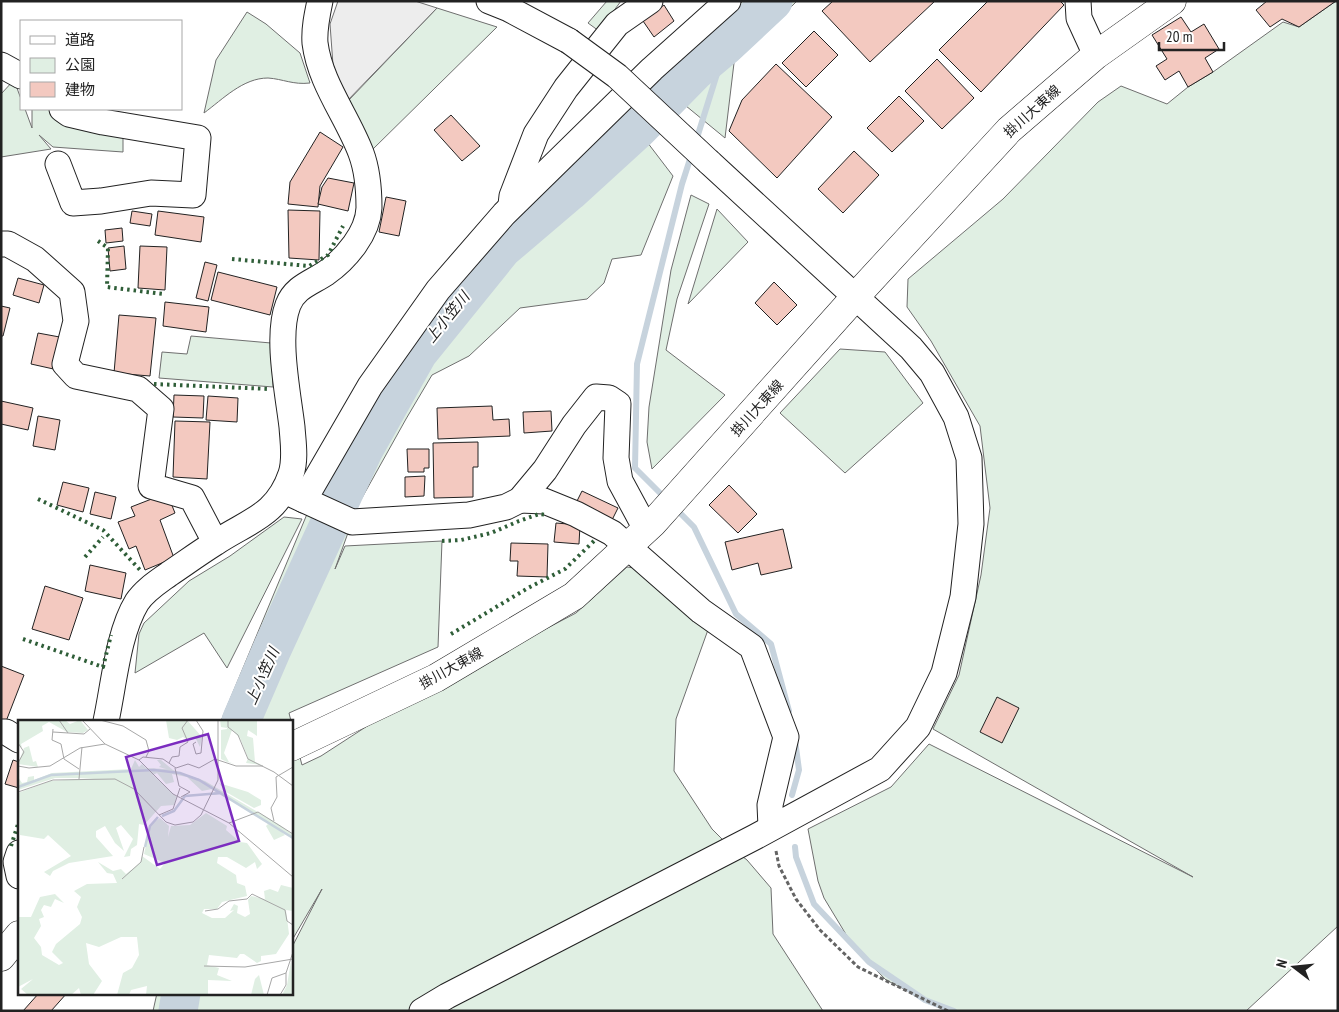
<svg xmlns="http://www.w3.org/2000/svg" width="1339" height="1012" font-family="'PT Sans Narrow','Noto Sans JP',sans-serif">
<rect width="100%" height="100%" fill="#fff"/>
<!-- green -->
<g fill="#e0efe3" stroke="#6f6f6f">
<path d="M607,1h14l-22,30 -11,-8z"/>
<path d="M743,1h54l-63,62 -9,75 -45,-37 -36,37 29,38 -32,79 -29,4 -8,24 -17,16 -67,9 -51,48 -37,19 -26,44 -48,86 -23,64 10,-23 97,-5 -4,106 -149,66 2,8h-70l91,-219 122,-194 108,-123z"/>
<path d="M1336,1h2v925l-92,85h-298l-62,-31 -33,-34 -29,-48 -6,-17 -10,-52 83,-42 38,-43 264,133 -260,-148 26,-54 22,-100 9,-67 -10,-82 -49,-85 -24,-34 1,-28 95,-80 95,-97 23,-16 46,18 21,-17 25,-15 70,-50 16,5z"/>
<path d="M437,8l60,19 -125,123 -24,-49z"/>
<path d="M247,12l19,12 34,29 10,30c-17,2 -27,-4 -42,-5 -25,0 -45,21 -64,35l12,-53z"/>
<path d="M14,80l7,19v10h4l7,19v-19h21l70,23v20l-70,-5 -14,-12 12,14 -50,8v-63z"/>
<path d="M691,195l18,9 -32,95 -11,51 59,45 -73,74 -5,-27 2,-35 22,-137z"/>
<path d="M717,209l31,33 -60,62z"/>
<path d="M191,336l80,7 2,44 -114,-9 3,-26 25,2z"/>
<path d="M840,349l45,3 38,51 -78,70 -65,-60z"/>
<path d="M284,517l18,2 -75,149 -23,-35 -69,40 4,-39 5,-11 45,-42 41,-25z"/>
<path d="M627,567l8,1 74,59 -33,92 -2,52 38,58 16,16 19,15 24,28 2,46 50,77h-670l4,-18h134v-44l31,-60 -31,53v-218l11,41 19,-9 74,-48 181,-95z"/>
</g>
<!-- parking -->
<path fill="#ededed" stroke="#6f6f6f" d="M338,1h77l22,7 -90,93 -14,-36 -3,-41z"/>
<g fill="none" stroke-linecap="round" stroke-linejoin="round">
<!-- stream -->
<g stroke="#c7d3dd" stroke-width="6">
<path d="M696,141l30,-96"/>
<path d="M665,498l-30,-30 2,-104 45,-180 10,-31"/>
<path d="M674,507l20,20 42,87 35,30 18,67"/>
<path d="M792,795l7,-25 -4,-30"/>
<path d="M795,847l1,10 18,47 55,58 56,38 29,11"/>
</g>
<!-- river -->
<g stroke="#c7d3dd" stroke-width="39">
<path d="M241,721l31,-72 91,-198 55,-98 84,-104 67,-57 69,-63 57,-58 31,-26 47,-44"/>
<path d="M178,1011l3,-18"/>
</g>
</g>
<!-- building -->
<g fill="#f3c9c0" stroke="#222">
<path d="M833,1h102l-65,61 -48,-51z"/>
<path d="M988,1h72l4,4 -83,87 -42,-42z"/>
<path d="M1267,1h69l-37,26 -17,-8 -12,8 -14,-17z"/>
<path d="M664,5l10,16 -20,16 -11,-16z"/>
<path d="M1181,17l10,15 13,-8 15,25 -14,9 8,14 -25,15 -9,-16 -14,9 -9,-14 11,-7 -15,-24z"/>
<path d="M814,31l24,24 -32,32 -24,-24z"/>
<path d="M937,59l37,39 -32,31 -37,-38z"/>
<path d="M776,64l56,53 -55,61 -48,-47 13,-31z"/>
<path d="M899,96l25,25 -32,31 -25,-24z"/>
<path d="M451,115l29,31 -18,15 -28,-31z"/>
<path d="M320,132l23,15 -23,39 -2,21 -30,-3 2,-22z"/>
<path d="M854,151l25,24 -36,38 -25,-24z"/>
<path d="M328,178l26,5 -6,28 -30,-7 4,-17z"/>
<path d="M386,197l20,4 -7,35 -20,-4z"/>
<path d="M288,210l32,1 -1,49 -30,-2z"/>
<path d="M132,211l20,3 -2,12 -20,-3z"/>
<path d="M158,211l46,6 -3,25 -46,-7z"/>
<path d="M122,228l1,13 -17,2 -1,-13z"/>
<path d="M124,246l2,23 -16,2 -2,-23z"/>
<path d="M140,246l27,1 -2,43 -27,-2z"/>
<path d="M205,262l12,3 -9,36 -12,-3z"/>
<path d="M218,272l59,15 -7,28 -59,-15z"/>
<path d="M18,278l26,7 -5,18 -26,-8z"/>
<path d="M774,282l23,23 -20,20 -22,-22z"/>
<path d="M165,302l44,5 -3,25 -43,-6z"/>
<path d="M1,306l9,2 -7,28h-2z"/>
<path d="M119,315l37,3 -6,58 -36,-3z"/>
<path d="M38,333l27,5 -7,32 -27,-6z"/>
<path d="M174,395l30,1 -1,22 -30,-1z"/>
<path d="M208,396l30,2 -1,24 -31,-2z"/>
<path d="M1,401l32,7 -5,22 -27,-6z"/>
<path d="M492,406l1,14 16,-1 1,17 -72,3 -1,-31z"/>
<path d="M551,411l1,20 -28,2 -1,-21z"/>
<path d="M38,416l22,4 -5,30 -22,-4z"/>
<path d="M175,421l35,1 -3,57 -34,-2z"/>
<path d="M478,442v25h-5v30l-39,1 -1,-55z"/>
<path d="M407,449h22v19h-5v4h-16z"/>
<path d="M425,476l-1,20 -19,1v-20z"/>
<path d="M63,482l26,6 -6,24 -26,-7z"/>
<path d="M729,485l28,29 -19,19 -29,-28z"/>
<path d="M582,491l36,17 -8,16 -36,-17z"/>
<path d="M95,492l21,5 -5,22 -21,-5z"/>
<path d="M167,493l8,20 -15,7 14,38 -29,12 -9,-24 -7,3 -11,-27 17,-6 -4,-9z"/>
<path d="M556,523l24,2 -1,19 -25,-2z"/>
<path d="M783,529l9,39 -31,7 -3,-12 -26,7 -7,-28z"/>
<path d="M511,543l37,1 -1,33 -30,-1 1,-15h-8z"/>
<path d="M90,565l36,8 -5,26 -36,-8z"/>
<path d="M45,586l38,12 -14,42 -37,-11z"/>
<path d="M1,666l23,9 -19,49 -4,-1z"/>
<path d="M997,697l22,11 -17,35 -22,-11z"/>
<path d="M13,760l6,2v26l-14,-4z"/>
<path d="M39,993h28l-16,18h-28z"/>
</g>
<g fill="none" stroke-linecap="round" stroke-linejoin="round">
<defs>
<g id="minor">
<path d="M489,1l20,8 60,32"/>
<path d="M1078,1l1,17 17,37"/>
<path d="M1,65l20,11"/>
<path d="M58,164l15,39 28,-2 50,-8 42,2 5,-57 -95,-16 -34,-8 -7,-5"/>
<path d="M511,205l1,-9 24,-62 30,-46 51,-64 33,-23"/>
<path d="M1,244h7l27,15 37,33 4,29 -11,43 11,12 62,13 23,20 -10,77 41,12 23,44"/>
<path d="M291,494l61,28 117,-7 37,-8 14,-7 25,-30 29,-45 22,-28 13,1 9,6 -2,54 4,23 26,48"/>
<path d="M304,500l66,-114 68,-96 66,-76 148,-145 76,-68"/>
<path d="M520,500l24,1 32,13 36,19 89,78 51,36 34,90 -16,68 1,22"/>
<path d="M106,721c8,-37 12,-88 31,-119 8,-12 21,-20 32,-28 15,-10 30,-21 46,-31 33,-22 62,-27 76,-69 5,-15 2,-32 1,-47 -4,-34 -16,-91 -4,-122 7,-18 23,-22 38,-32 20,-14 42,-40 43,-65 0,-18 -2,-39 -8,-55 -14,-37 -41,-70 -46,-110 -1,-14 2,-28 5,-42"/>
<path d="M1,732h5l13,8"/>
<path d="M19,853l-3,9 3,14"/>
<path d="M422,1011l25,-15 308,-159 125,-68 38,-42 26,-54 19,-76 8,-73 -2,-66 -13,-41 -24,-44 -21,-25 -202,-186"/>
</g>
<g id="major">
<path d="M291,747l145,-69 138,-82 79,-73 203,-227 153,-166 87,-75 76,-54"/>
<path d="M1,957l18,-22"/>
</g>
</defs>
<!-- minor casing -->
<use href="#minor" stroke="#222" stroke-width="27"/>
<!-- major casing -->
<use href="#major" stroke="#222" stroke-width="29"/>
<!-- path -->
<path stroke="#646464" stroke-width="3" stroke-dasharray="4 2.5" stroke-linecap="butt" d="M776,851l3,15 17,33 24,31 38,37 90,44"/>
<!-- minor -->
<use href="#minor" stroke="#fff" stroke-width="25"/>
<!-- major -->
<use href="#major" stroke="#fff" stroke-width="28"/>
<defs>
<path id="minor-bridge" d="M569,41l48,35 92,86"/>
</defs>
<!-- minor-bridge casing -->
<use href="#minor-bridge" stroke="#222" stroke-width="27" stroke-linecap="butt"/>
<!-- minor-bridge -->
<use href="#minor-bridge" stroke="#fff" stroke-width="25"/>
<!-- hedge -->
<g stroke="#2f5e38" stroke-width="4" stroke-dasharray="2.5 4" stroke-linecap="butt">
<path d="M98,241l10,7 -1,39 56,7"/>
<path d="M232,259l77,7 19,-11 15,-29"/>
<path d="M154,384l115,5"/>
<path d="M38,499l65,31 38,41"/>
<path d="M442,541l19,-1 30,-7 28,-12 20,-7 8,1"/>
<path d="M85,557l18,-20"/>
<path d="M451,634l77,-46 37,-19 30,-29"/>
<path d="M23,639l80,28 8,-32"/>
<path d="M11,846l8,-25"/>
</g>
</g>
<g text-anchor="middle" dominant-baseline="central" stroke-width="4" stroke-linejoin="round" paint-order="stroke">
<!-- street labels -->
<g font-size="14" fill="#222" stroke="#fff">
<text transform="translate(1032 111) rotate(-42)">掛川大東線</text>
<text transform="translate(757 408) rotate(-48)">掛川大東線</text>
<text transform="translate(451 668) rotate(-29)">掛川大東線</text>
</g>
<!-- water labels -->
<g font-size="15" font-style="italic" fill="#222" stroke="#fff">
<text transform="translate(447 317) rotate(-51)">上小笠川</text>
<text transform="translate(262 676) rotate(-66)">上小笠川</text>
</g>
</g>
<!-- overview -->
<g transform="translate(18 720)">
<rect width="275" height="275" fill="#fff"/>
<path d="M0,0h47l5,4 10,-4 8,10 -5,3 -16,-1 -18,-10 -7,4 1,5 -22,13 1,4 -4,-3zM148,0h21l15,17 -2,10 -5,-10 -7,2 -2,6 1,-5 -4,-3 -6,3 -8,-2zM202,0l37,1v15l-9,-6 -1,6 6,2 2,24 7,3 -16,-2 2,-5 -8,-20 -8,-8 -8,23 5,9 6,2 -8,-2 -6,-3v-29l6,-1v-1l-6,-1zM11,26l4,16 3,-1 2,6 -20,-3 6,-16zM117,40l4,7 3,-3 4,4 20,1 -7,-2 2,-2 -4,-5h4l12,10 32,11 75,44 13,10v4l-12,-8 4,4 -11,5 -8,-14 2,-2 6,3 -54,-33 -7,1 2,-4 -3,-2 -10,2 -15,-14 -15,-3 2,8 -8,2 -9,-11 -4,2 24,22 -3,8 -13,1 -17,19 -5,-1 -2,21 -6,4 -1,7 -6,1 9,-18 -12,-14 -5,3 8,23 -9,-8 -10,-17 -9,5v6l17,19 -44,7 -16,8 -3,5 -6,-4 27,-16 -23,-21 -4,4 -24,-4 -2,-42 32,-12 44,-3h-39l-37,12v-13l4,6 5,-1 1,-5 6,-1v4l-5,2 23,-9 79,-4zM201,63l29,9 13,8v5l-7,3 -28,-16zM188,93l21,13 -1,4 14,12 7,1 15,21 -5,5 -2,-7 -9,6 -19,-11h-9l-1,6 19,12 1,8 8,3 2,10 -25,6 -5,7h-13l-2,4 10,5h13l9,-8 -4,1 4,-7 4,2 -1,7 8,4 5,-3 -2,-14 3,-4 14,3 -1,-8 6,-2 8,3 3,-7 12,3v23l-7,-1 3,24 -13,20 -15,2v5l-4,2 -13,-9h-4l-3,4 -28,-3 -2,10 12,3 -2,7 15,6 -24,-1v15h-62l1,-9 -16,4 -2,5h-12l6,-22 9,-5 7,-13 -2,-18h-16l-22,10 -13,-4 3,21 13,17 -9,14h-12l-2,-7 -8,7h-43l-7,-6 12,-10 -15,8v-70h13l9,-20 15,-3 9,9 -9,-4 -4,8 -7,-2 -3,5 3,7 -5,2 2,7 -7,12 7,9 1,8 17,10 4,-2 -11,-11 4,-8 24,-20 2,-7 -5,-10 4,-10 -7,-6 13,-7 30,-1 -4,-9 -6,-1 -9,-11 15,9 8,-2 5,5 15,-12 1,-6 18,13 5,-6 -21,-9 7,-30 9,-6 9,8 -1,11 3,-11 19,-1zM273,241l2,34h-11l5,-10zM241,255l5,20h-13l4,-16z" fill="#e0efe3"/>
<path fill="none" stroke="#c7d3dd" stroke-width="2.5" d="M0,67l33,-12 103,-5 26,3 19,7 94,58M144,96l12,-5 11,-15 36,-3M127,127l5,-21 8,-9"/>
<path fill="none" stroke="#a7a7a7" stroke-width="1" d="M41,0l9,13M64,0l23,24 34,16 34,34 56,29 64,54M82,0l23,6 23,14 3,11 -3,6M178,0l7,11 -2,22 -5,1 -3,-10 3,-2M210,0v7l10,8 10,24 26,13 19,14M35,9l-1,11 9,4 3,15 15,10M35,12l31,2 6,-5M0,23l6,9 -6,11M121,40l4,-3 20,2 13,9 12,-4 11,4 16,-9 21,7h27M151,43l3,-6 7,-1 1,-9 8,-5 -6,-14 6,-8M0,46l11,2 21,-2 30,-18 25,-4M157,48l4,18 11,6 -9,5M61,59l3,-32M0,72l35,-12 62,-1 19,10 32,33 9,3 18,-3 8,-7 17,-35v-60M141,95l14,-6 7,-21M256,101l-3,-13 6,-11 -1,-20 17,-10M211,103l29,-11 35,22M104,159l19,-17 3,-15M187,191l13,-2 11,-8 18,-2 5,-5 33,16 2,11 6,4M186,246l41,1 48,-8M249,275l5,-17 14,-5M262,275l6,-10v-12l7,-21"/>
<path fill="#7b2cbf" fill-opacity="0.15" stroke="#7b2cbf" stroke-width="2.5" d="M190,14l31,107 -82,24 -31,-108z"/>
<rect width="275" height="275" fill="none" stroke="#222" stroke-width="2.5"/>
</g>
<!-- border -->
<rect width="1339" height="1012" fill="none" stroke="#222222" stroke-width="5"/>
<!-- legend -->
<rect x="20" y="20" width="162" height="90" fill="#ffffff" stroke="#a7a7a7"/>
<rect x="30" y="36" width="25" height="8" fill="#ffffff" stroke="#a7a7a7"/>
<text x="65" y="45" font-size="15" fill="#222222">道路</text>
<rect x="30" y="58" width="25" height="15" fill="#e0efe3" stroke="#a7a7a7"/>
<text x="65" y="70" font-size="15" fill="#222222">公園</text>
<rect x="30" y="82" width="25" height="15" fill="#f3c9c0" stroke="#a7a7a7"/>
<text x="65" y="95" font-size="15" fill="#222222">建物</text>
<!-- north arrow -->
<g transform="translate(1294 967) rotate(286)" stroke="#ffffff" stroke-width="4" paint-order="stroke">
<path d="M0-4L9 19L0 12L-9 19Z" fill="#222222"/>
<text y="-8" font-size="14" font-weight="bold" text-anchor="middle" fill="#222222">N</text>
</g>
<!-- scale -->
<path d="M1159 42v8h65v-8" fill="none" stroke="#222222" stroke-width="2.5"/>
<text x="1166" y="42" font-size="15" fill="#222222" stroke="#ffffff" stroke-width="4" paint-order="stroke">20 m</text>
</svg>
